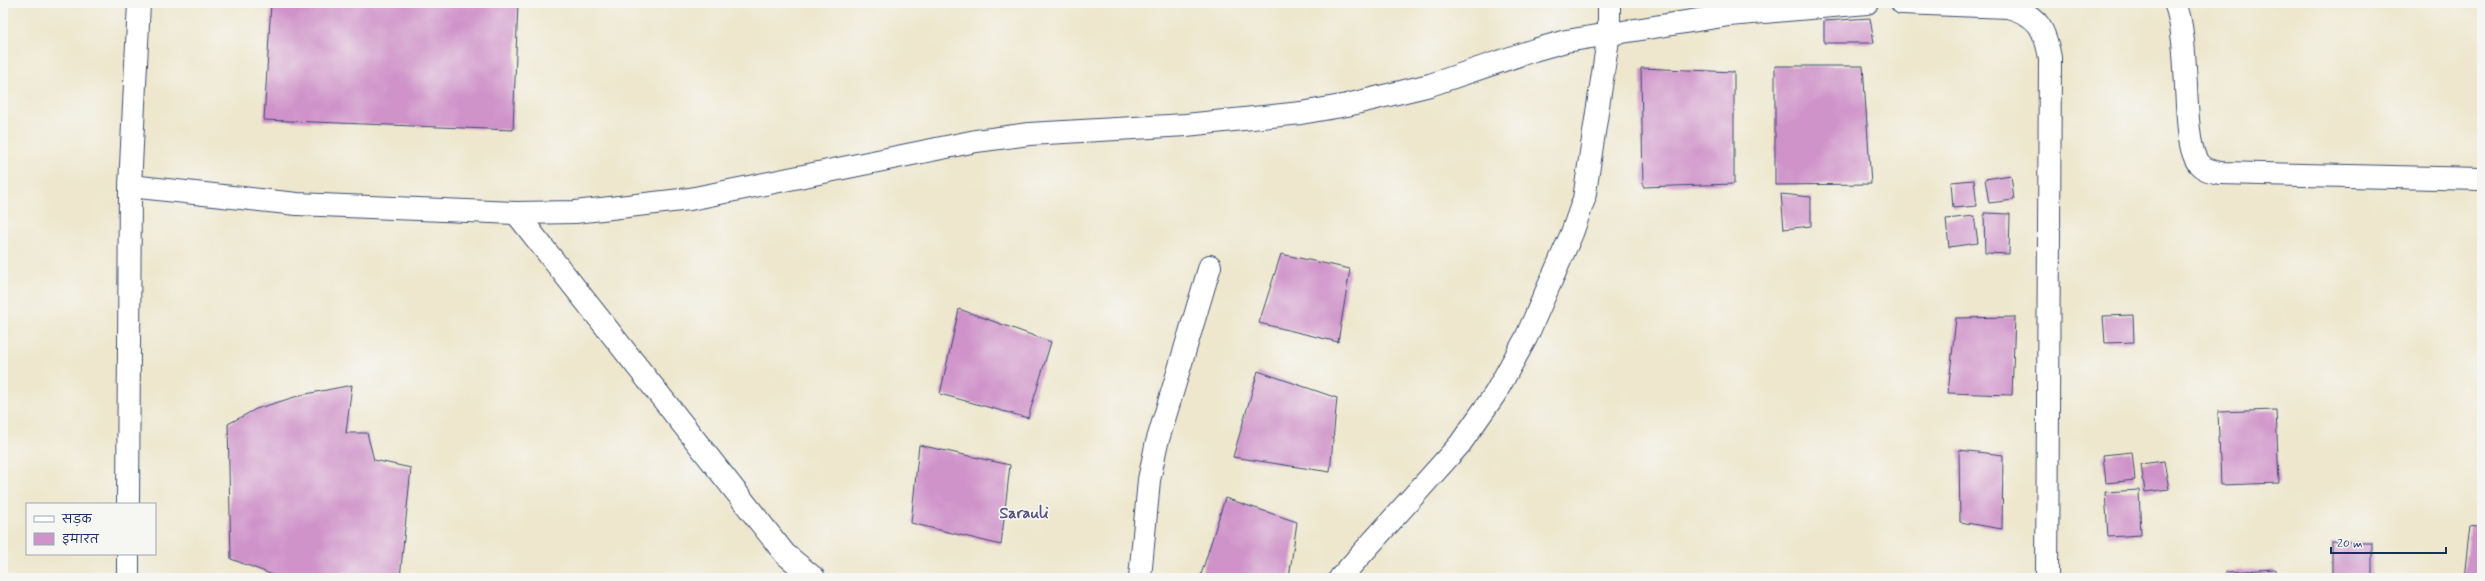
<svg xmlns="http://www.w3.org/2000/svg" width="2485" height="581" font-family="Mynerve,'Playpen Sans Deva',sans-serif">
<rect width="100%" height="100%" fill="#f6f6f2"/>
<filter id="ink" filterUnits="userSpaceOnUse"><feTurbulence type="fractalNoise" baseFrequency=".025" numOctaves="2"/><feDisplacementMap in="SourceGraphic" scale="8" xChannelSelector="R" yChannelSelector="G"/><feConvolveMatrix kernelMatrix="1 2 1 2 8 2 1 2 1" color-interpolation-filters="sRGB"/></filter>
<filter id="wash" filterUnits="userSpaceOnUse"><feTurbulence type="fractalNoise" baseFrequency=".012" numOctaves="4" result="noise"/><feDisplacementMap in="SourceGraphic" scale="16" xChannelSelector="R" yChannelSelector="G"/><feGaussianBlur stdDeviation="0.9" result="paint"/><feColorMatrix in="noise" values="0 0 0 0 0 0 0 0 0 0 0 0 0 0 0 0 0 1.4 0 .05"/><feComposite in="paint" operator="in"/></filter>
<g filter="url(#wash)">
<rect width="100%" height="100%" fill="#eee7cd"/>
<g id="blocks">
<!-- building -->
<g fill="#cf93c9">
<path d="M271,3h247l-5,127 -249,-10z"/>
<path d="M1870,18l4,25h-50v-22z"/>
<path d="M1775,66h88l8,118 -96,1z"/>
<path d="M1641,68l93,4v112l-91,3z"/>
<path d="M2011,175l3,25 -25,3 -4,-24z"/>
<path d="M1974,180l3,26 -24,2 -2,-26z"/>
<path d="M1781,194l30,3v29l-27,3z"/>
<path d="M1984,213l26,1 -1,40 -24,-1z"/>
<path d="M1974,216l4,27 -29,4 -3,-28z"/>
<path d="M1281,254l69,15 -12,73 -79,-19z"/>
<path d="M959,309l92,33 -23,76 -88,-24z"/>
<path d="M2133,315l1,27 -29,1 -2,-27z"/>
<path d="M2015,317l-3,78 -64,-2 8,-75z"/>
<path d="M1258,371l79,27 -7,74 -97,-15z"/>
<path d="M352,385l-6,48h21l7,27 37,8 -11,110h-119l-50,-19 -3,-135 28,-15 45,-14z"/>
<path d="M2276,410l3,73 -58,2 -3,-73z"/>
<path d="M919,445l91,20 -9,80 -90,-22z"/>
<path d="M1959,450l44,5 -1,74 -42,-7z"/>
<path d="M2132,452l3,28 -29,3 -3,-28z"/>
<path d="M2164,461l5,28 -24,3 -4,-28z"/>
<path d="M2139,490l2,45 -33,2 -3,-45z"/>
<path d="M1225,498l72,24 -8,56h-89z"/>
<path d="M2470,525l12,2v51h-18z"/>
<rect x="2332" y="542" width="40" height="36"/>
<path d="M2275,569v9h-49v-6z"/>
</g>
</g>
</g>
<g filter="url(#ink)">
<use href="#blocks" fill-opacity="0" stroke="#3b4b6f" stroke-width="1"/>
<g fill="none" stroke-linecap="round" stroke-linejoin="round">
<defs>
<g id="minor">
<path d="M1902,3l106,4c30,8 37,22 42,51l-3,520"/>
<path d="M2175,3c11,26 10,85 13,116 1,13 2,32 10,44 6,7 13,8 22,10l262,6"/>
<path d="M130,186l167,18 219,9 59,-1 115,-13 286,-58 53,-7 157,-9 115,-12 46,-8 83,-20 104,-35 32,-9 163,-26 138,-12"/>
<path d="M516,213l269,341 29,24"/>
<path d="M128,504l2,-318 9,-183"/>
<path d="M128,578v-24"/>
<path d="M1140,578l9,-98 7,-34 54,-180"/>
<path d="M1340,578l120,-134 35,-50 31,-56 46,-105 12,-34 25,-166v-30"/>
</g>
</defs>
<!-- minor casing -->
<use href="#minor" stroke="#3b4b6f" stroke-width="24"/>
<!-- minor -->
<use href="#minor" stroke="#fff" stroke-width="22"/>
</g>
</g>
<g text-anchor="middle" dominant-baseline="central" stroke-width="3.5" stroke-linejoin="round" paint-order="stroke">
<!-- quarter labels -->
<g font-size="16" font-weight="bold" fill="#5a5283" stroke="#f6f6f2">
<text x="1024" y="513">Sarauli</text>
</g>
</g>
<!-- margin -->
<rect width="2485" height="581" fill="none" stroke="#f6f6f2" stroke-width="16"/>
<!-- legend -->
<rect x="26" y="503" width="130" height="52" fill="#f6f6f2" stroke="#9ea6b7"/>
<rect x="34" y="516" width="20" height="6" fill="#ffffff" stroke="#9ea6b7"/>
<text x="62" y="523" font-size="12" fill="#1b2f5e">सड़क</text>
<rect x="34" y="533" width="20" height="12" fill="#cf93c9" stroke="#9ea6b7"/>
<text x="62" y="543" font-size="12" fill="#1b2f5e">इमारत</text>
<!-- scale -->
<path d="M2331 547v6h115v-6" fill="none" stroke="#1b2f5e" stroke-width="2"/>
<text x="2337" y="547" font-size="12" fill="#1b2f5e" stroke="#f6f6f2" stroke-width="3" paint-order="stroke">20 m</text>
</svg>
